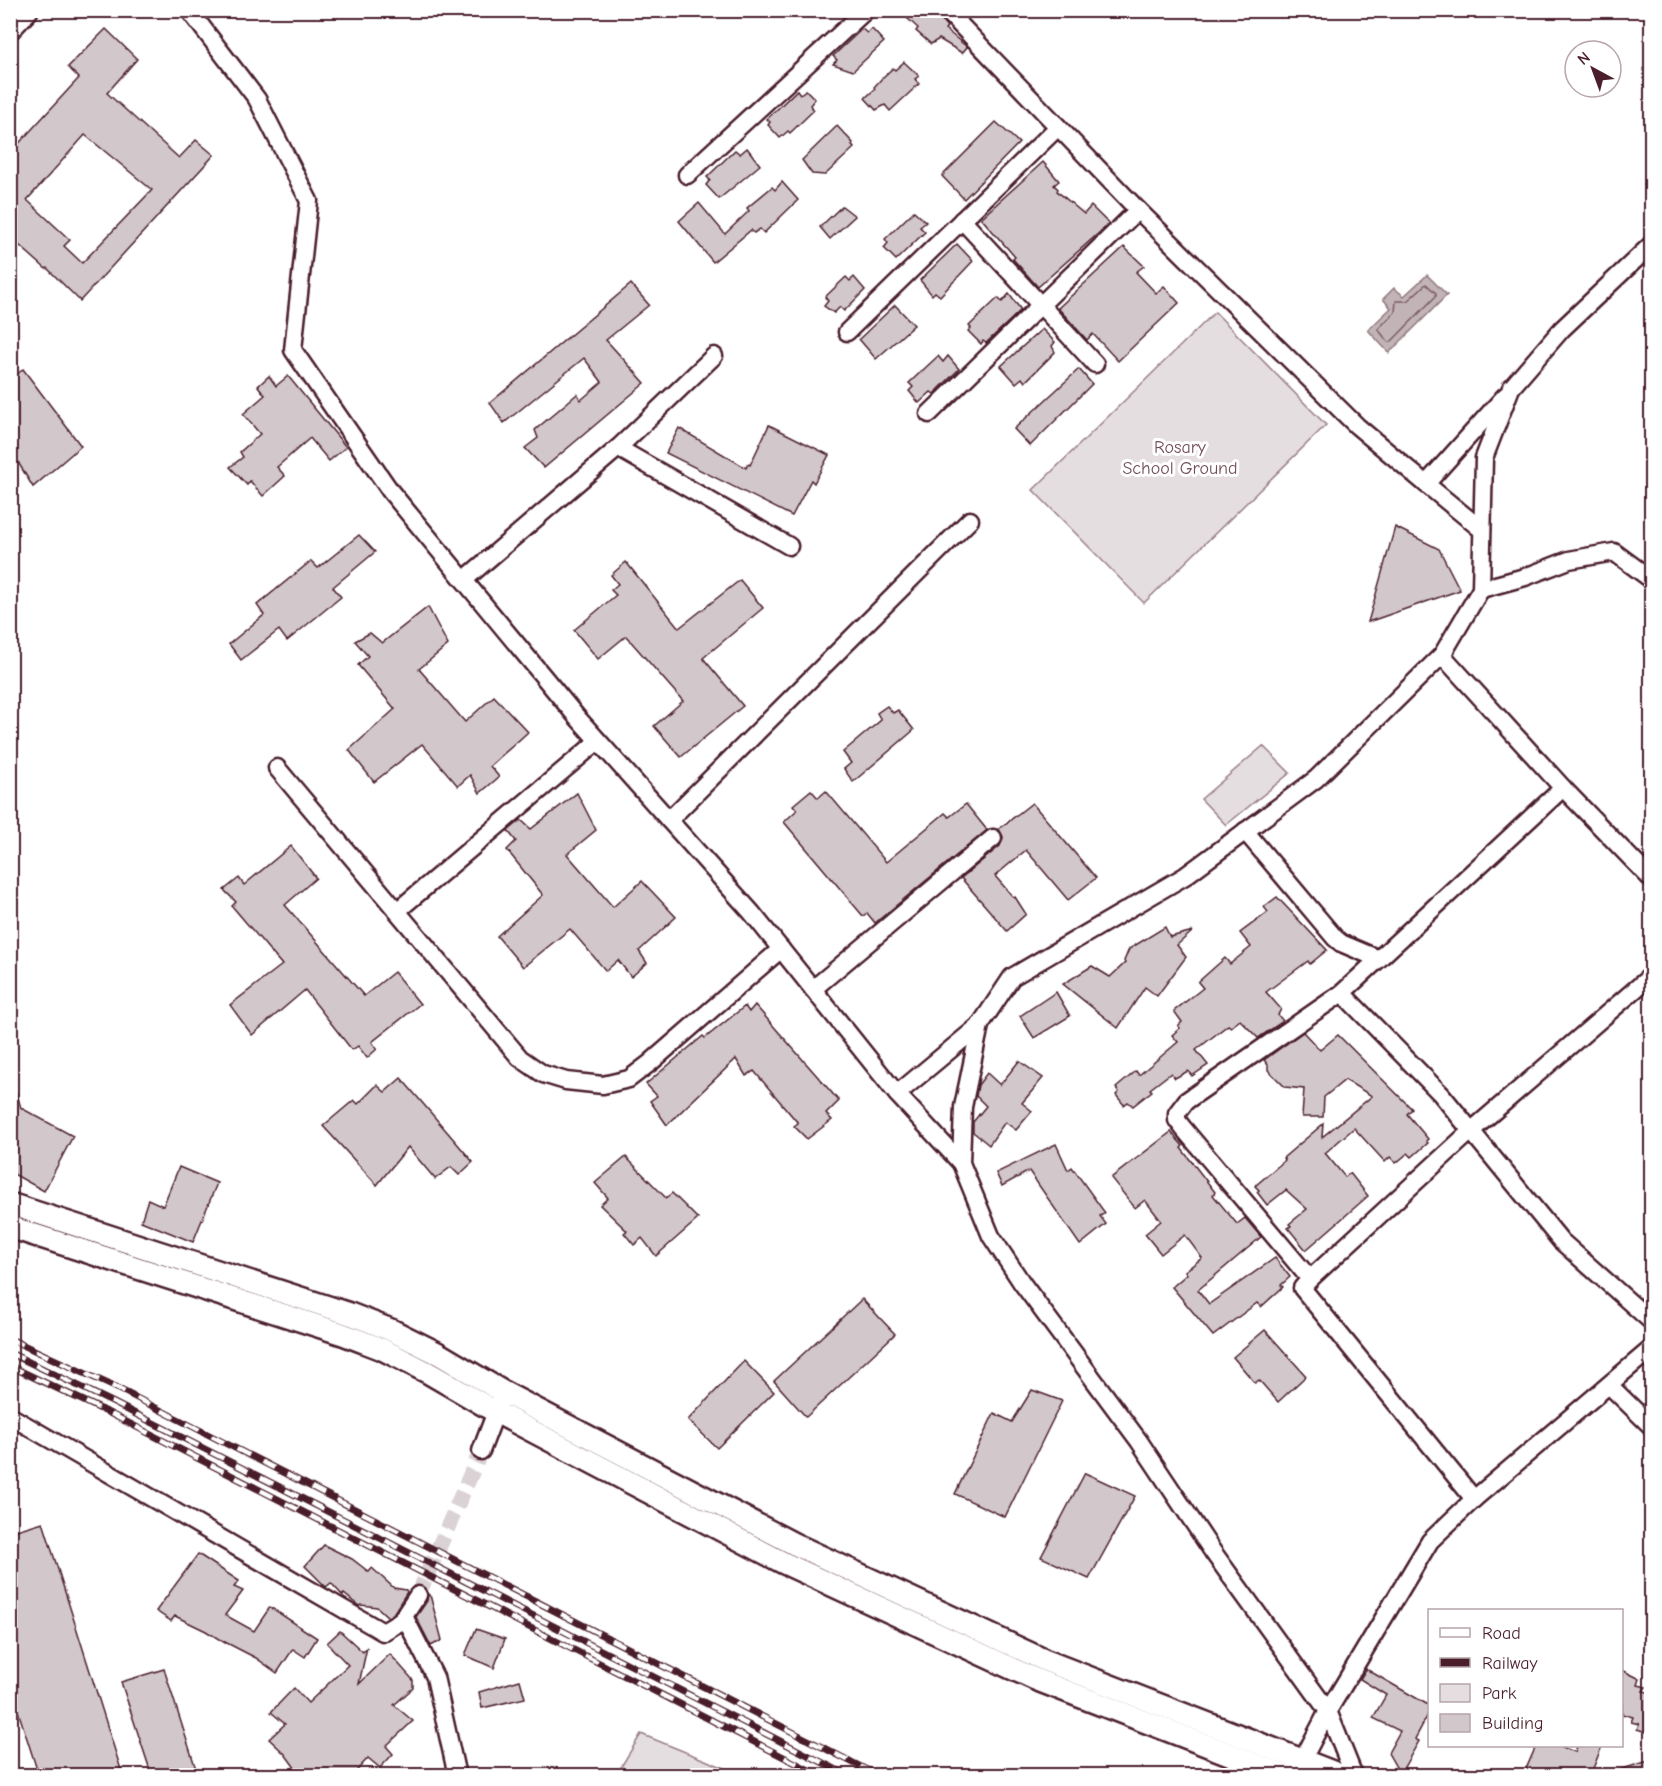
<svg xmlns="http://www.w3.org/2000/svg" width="1662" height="1786" font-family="'Comic Neue',sans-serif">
<rect width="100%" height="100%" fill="#fff"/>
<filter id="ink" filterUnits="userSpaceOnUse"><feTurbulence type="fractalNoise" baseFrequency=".0167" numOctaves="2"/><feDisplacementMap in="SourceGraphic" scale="12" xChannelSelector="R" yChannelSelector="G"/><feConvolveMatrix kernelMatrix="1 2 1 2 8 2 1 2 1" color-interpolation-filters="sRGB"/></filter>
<g filter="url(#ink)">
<!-- green -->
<g fill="#e5dee0" stroke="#987e86" stroke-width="1.5">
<path d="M1215,312l111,113 -182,178 -111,-113z"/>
<path d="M1263,746l27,27 -64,52 -25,-26z"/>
<path d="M641,1734l101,41h-126z"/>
</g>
<!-- water -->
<path fill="#c1b3b6" stroke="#91787e" stroke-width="1.5" d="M1427,275l20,20 -58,58 -21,-23 23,-22 -8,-9 11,-11 10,8z"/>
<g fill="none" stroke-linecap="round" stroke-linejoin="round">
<!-- shore -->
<path stroke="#7a5a63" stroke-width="1.5" d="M1426,284l10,9v3l-45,46h-3l-10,-13 17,-17 1,-11h11z"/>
</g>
<!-- building -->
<g fill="#d2c7cb" stroke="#4a1f2b" stroke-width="1.5" fill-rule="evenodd">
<path d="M898,10h37l12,17 -2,2 22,18 -5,6 -23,-14 -8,5 -15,-13 2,-3z"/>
<path d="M106,29l31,30 -30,34 72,65 17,-18 18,15 -134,146 -33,-33 -1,1 -36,-32v-84l69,-75 -11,-11zM85,135l67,55 -70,73 -18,-17 6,-6 -43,-40z"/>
<path d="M862,29l5,4 5,-4 12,13 -31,29 -20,-7 4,-4 -4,-4z"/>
<path d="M904,62l15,14 -4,3 4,5 -29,27 -5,-6 -9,5 -11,-12 10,-9 -1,-2 9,-10 10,-9 2,2z"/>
<path d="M797,90l3,4 6,-4 9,9 -5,6 4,5 -24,23 -2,-2 -8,7 -12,-13 2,-3 -3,-3z"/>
<path d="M996,122l23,21 -55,56 -22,-23z"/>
<path d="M837,126l16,17 -1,2 2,3 -29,27 -13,-1 -10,-14z"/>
<path d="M747,148l13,17 -41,34 -13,-14 4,-5 -3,-3 28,-27 5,4z"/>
<path d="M1043,162l16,19 -5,4 4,4 -1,2 27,23 7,-8 18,18 -71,63 -25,-28 2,-2 -34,-39z"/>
<path d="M782,182l16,18 -34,33 -4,-4 -6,4 -3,-3 -38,32 -34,-41 20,-18 26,31 24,-23 -2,-3 25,-21 3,3z"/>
<path d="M842,206l13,10 -25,23 -10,-12z"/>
<path d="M914,211l12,11 -6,5 5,5 -29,28 -12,-12 4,-5 -3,-4z"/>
<path d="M957,244l16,17 -33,35 -5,-4 -3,3 -12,-15z"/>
<path d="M1124,247l20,19 -8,6 20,21 8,-7 15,17 -61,58 -25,-27 -6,6 -29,-32z"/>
<path d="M846,277l4,4 4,-4 11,13 -21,21 -4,-4 -6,6 -10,-7 4,-5 -3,-4z"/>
<path d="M631,284l18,21 -43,35 39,43 -101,85 -19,-20 13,-10 -3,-8 42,-36 4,6 21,-18 -18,-24 -80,65 -14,-20z"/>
<path d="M1009,294l12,16 -35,33 -3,-2 -2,3 -13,-13 3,-3 -2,-2 29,-28 4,4z"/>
<path d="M895,305l19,20 -38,34 -17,-20z"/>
<path d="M1042,329l13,13 -3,4 3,6 -30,30 -3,-4 -6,5 -15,-17z"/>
<path d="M938,356l5,6 5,-6 11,13 -25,25 -3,-2 -12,11 -10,-12 4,-4 -4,-4z"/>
<path d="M23,369l58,77 -48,41 -23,-38v-68z"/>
<path d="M1079,369l13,15 -62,62 -16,-17z"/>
<path d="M269,376l7,10 12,-10 58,71 -17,14 -19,-23 -33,29 8,9 -22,20 -13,-15 -3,4 -17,-18 13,-10 -3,-5 20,-18 -17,-20 22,-19 -7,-9z"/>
<path d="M769,425l60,30 -15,28 -3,-3 -19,36 -126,-63 13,-25 67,40 2,-4 2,1z"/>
<path d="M1395,527l44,22 21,41 -92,32z"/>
<path d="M359,535l16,17 -42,35 8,10 -54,44 -8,-11 -38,30 -12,-16 35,-29 -7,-10 54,-44 7,7z"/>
<path d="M626,562l53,66 61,-48 23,28 -60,50 40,48 -62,51 -27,-31 29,-25 -57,-65 -28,23 -24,-29 42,-35 -5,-5 7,-6 -7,-9z"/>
<path d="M428,607l20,38 -29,24 46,53 29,-26 34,36 -38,34 9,11 -19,16 -10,-18 -12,11 -36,-42 -48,38 -25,-32 46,-41 -37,-44 10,-9 -13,-15 15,-8 12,10z"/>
<path d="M887,706l6,7 5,-3 16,20 -61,52 -9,-13 7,-6 -8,-11 38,-32 -4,-7z"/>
<path d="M811,790l7,8 8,-7 60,71 59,-49 4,4 17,-13 21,26 -112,93 -8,-10 -4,3 -79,-94 13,-12 -4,-5z"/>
<path d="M577,793l19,37 -29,24 46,53 29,-26 34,36 -37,34 8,12 -16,14 -13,-17 -12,11 -36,-42 -47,38 -26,-31 46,-41 -36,-45 9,-9 -8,-10 13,-11 10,9z"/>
<path d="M1032,803l64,75 -28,22 -42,-50 -31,26 19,22 1,-1 11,17 -19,17 -46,-53 39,-32 3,-9 -4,-8z"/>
<path d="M291,846l25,32 -31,27 79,91 30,-24 26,32 -48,38 5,7 -10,9 -9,-12 -6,4 -47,-60 -53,45 -22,-30 52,-40 -50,-59 4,-4 -12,-12 15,-12 5,7z"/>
<path d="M1277,897l50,53 -17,14 -2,-3 -42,31 15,17 -3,6 5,6 -25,17 -18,-18 -9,7 -3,-2 -32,25 12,15 -16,11 -4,-5 -13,7 -4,-5 -21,16 2,2 -19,15 -5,-4 -4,3 -8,-10 3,-3 -3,-4 20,-17 3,4 39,-33 -6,-7 8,-7 -2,-2 4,-4 -8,-11 29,-23 -5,-6 27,-24 5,6 21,-17 -11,-14 28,-21 -4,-5z"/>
<path d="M1165,927l5,10 23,-6 -16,14 9,12 -29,39 -12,-9 -27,41 -55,-44 29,-18 18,11 15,-14 -1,-2 5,-12z"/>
<path d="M1056,992l14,24 -36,22 -14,-22z"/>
<path d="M755,1005l84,96 -13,13 6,6 -25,19 -13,-13 4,-3 -44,-52 -8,5 -10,-17 -69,66 -17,-24 7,-5 -11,-12 57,-48 2,2 40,-32 4,6z"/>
<path d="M1303,1032l17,18 18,-15 74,74 -5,5 21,25 -2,2 2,2 -16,14 -4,-4 -12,10 -6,-6 -5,5 -31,-34 -29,25 20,24 5,-4 18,23 -62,54 -18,-22 3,-2 -2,-2 18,-15 -21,-19 -19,15 -10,-13 2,-2 -4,-4 30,-26 -2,-2 40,-34 -1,13 50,-41 -27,-16 -21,17 -1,20h-21l2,-28 -19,-2 -17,-17v-5l-4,-5z"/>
<path d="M1019,1061l24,17 -21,25 10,8 -16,19 -11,-8 -16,23 -16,-13v-10l13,-16 -10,-10 2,-11 9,-12 13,12z"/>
<path d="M401,1078l72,84 -14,13 -8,-8 -16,12 -27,-32 -31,38 -54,-59 31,-26 4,4 19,-19 8,7z"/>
<path d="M10,1084h4l7,24 52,28 -29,55 -34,-19z"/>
<path d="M1171,1132l12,14 -2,2 34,44 -2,3 24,29 8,-6 16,19 -63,53 11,14 66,-46 15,19 -9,8 2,2 -22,20 -4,-4 -44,33 -41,-49 15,-13 -2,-3 17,-13 -17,-23 -24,19 -16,-20 16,-13 -16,-21 -10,8 -24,-30z"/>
<path d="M1056,1144l12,26 4,-3 33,46 -5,3 6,8 -26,21 -51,-74 -27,15 -6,-13z"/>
<path d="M626,1157l40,41 6,-5 26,26 -42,37 -14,-18 -8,7 -10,-12 3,-2 -27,-26 8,-7 -13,-15z"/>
<path d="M179,1167l38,16 -24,59 -52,-21 7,-22 15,7z"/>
<path d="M862,1299l33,35 -89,83 -32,-36z"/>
<path d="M1265,1330l41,46 -28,26 -19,-22 -4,3 -22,-26z"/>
<path d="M744,1361l30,31 -57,56 -29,-28z"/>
<path d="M1032,1390l30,11 -57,116 -50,-23 39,-81 18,9z"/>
<path d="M1085,1473l50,23 -46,83 -48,-22z"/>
<path d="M43,1522l80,254h-84l-29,-90v-154z"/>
<path d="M324,1545l28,14 17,13 3,-4 22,20 12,2 1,2 -14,22 -5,3 -11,-10 -16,-2 -2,1 -15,-12 -1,2 -12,-13 -5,4 -21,-21z"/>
<path d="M198,1554l41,27 -5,6 9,4 -18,24 29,16 16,-24 47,31 -12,19 -12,-8 -16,24 -21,-15 -31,-16v1l-19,-12 -31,-15 -4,5 -15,-10z"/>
<path d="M428,1595h2l12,45 -11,6 -15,-29 11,-16z"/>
<path d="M476,1629l29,10 -11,29 -29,-13z"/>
<path d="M340,1631l23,21 4,-5 -8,37 31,-30 23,26v8l-19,17 19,16 -27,25 7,8 -13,14 -12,-10 -16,18h-51l-16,-22 -16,-15 16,-15 -14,-12 23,-24 14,15 40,-38 -21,-22z"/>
<path d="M164,1669l32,100 -18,7h-26l-31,-94z"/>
<path d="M1366,1669l64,37v5l-15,28 4,2 -19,33 -12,-21 12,-22 -27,-13 13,-23 -26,-16z"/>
<path d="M1622,1670l18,9 -2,6 8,2 -3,4 9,2v41l-15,-5 2,-5 -8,-2 2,-5 -11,-3z"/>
<path d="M520,1680l5,18 -43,10 -3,-16z"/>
<path d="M1536,1746h23l16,6 2,-6h25l-12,30h-67z"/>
<path d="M1652,1760v16h-40v-4z"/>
</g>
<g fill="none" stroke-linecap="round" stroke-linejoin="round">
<!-- minor-tunnel -->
<path stroke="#dbd2d5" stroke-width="16" stroke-dasharray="16 8" stroke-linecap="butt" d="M418,1595l63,-144"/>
<defs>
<g id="minor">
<path d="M189,10l68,89 52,102 -16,149 98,142 185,224 176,197 145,181"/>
<path d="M946,10l192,200 219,216 69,58"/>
<path d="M687,175l179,-165"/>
<path d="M962,220l133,144"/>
<path d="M847,332l211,-205"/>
<path d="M929,414l209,-204"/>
<path d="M618,448l171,98"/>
<path d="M1482,530l-56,-46 79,-88"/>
<path d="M464,580l154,-132 96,-92"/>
<path d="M1481,589l44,-12 44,-17 45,-8 38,28"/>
<path d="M1442,655l121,133 -221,205 99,101 120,147 91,81"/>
<path d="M277,768l243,290 23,16 23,7 37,4 26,-6 21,-16 131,-114"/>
<path d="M1563,788l89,92"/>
<path d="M669,820l301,-300"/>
<path d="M1245,831l90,107 6,5 38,16"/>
<path d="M397,911l201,-170"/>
<path d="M813,989l180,-151"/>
<path d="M961,1163l-64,-69 83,-69"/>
<path d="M1310,1279l-127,-151 -6,-8v-7l9,-12 156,-108"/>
<path d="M1609,1385l43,42"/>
<path d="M10,1416l373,216 17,-10 18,-27"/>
<path d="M481,1451l19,-50"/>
<path d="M1474,1499l-172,-211 8,-9 161,-148 181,-156"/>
<path d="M404,1616l31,61 22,99"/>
<path d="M1294,1776l34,-65 102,-170 44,-42 178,-151"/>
<path d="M1354,1776l-26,-65 -115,-159 -74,-111 -117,-158 -31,-47 -30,-73 2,-56 17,-82 32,-48 173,-101 131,-97 126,-124 39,-66 3,-131 27,-70 51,-59 90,-85"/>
</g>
<g id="major">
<path d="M10,28l17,-18"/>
<path d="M10,1204l340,110 41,16 48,24 64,38 291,152 250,116 299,116"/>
<path d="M10,1227l333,107 39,15 47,24 67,39 288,151 251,116 251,97"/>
</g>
</defs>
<!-- minor casing -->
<use href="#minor" stroke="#4a1f2b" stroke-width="21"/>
<!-- major casing -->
<use href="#major" stroke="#4a1f2b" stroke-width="26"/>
<!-- minor -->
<use href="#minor" stroke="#fff" stroke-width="16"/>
<!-- major -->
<use href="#major" stroke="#fff" stroke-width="21"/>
<defs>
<g id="rail">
<path d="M10,1339l109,50 760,387"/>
<path d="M10,1353l102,49 737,374"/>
<path d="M10,1366l97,46 714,364"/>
</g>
</defs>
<!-- rail casing -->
<use href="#rail" stroke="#4a1f2b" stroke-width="7"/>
<!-- rail -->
<use href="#rail" stroke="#fff" stroke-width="4.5" stroke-dasharray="14" stroke-linecap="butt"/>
</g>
</g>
<g text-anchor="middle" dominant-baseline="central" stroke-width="6" stroke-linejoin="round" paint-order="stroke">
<!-- park labels -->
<g font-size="18" fill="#714f58" stroke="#fff">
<text x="1180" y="447">Rosary<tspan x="1180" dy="21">School Ground</tspan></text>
</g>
</g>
<!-- margin -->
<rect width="1662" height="1786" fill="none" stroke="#fff" stroke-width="36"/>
<rect x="18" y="18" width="1626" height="1750" fill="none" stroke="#4a1f2b" stroke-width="2" filter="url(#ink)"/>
<!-- legend -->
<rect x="1428" y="1609" width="195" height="138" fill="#ffffff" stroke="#b7a5aa" stroke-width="1.5"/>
<rect x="1440" y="1628" width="30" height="9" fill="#ffffff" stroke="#b7a5aa" stroke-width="1.5"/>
<text x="1482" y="1639" font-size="18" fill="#4a1f2b">Road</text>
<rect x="1440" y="1658" width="30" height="9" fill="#4a1f2b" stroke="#b7a5aa" stroke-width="1.5"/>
<text x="1482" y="1669" font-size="18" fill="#4a1f2b">Railway</text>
<rect x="1440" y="1684" width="30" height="18" fill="#e5dee0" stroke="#b7a5aa" stroke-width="1.5"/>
<text x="1482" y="1699" font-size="18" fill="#4a1f2b">Park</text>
<rect x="1440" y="1714" width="30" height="18" fill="#d2c7cb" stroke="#b7a5aa" stroke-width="1.5"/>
<text x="1482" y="1729" font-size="18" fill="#4a1f2b">Building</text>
<!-- north arrow -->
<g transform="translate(1593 69) rotate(319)"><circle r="28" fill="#ffffff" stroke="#b7a5aa" stroke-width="1.5"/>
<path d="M0-4.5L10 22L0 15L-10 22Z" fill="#4a1f2b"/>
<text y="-9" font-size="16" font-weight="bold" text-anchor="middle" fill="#4a1f2b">N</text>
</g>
</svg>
